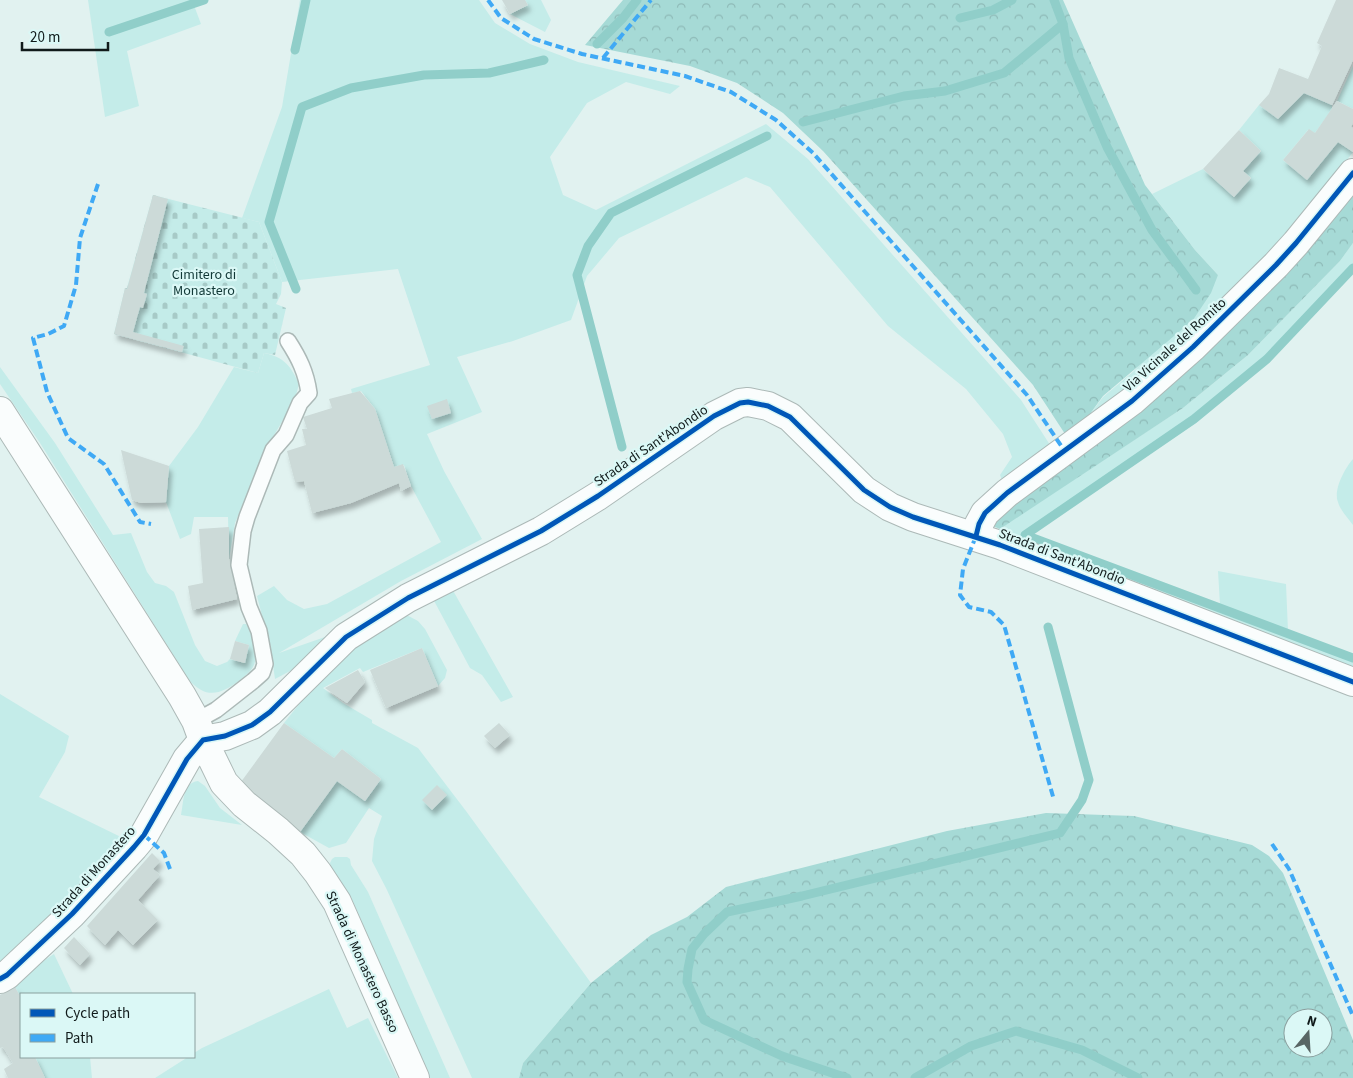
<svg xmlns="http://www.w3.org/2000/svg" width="1353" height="1078" font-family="'Source Sans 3',sans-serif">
<defs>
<pattern id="forest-crowns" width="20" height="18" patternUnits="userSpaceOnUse" patternTransform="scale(1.25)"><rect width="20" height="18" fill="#a6dad6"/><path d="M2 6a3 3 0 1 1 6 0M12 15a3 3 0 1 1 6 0" fill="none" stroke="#8ebab7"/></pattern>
<pattern id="cemetery-stones" width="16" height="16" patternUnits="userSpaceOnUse" patternTransform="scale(1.25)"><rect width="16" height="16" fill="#c4ece9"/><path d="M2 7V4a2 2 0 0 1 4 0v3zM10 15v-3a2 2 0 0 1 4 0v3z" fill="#a7cac7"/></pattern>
<filter id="shadow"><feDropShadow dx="3" dy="5.5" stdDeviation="2.5" flood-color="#0004"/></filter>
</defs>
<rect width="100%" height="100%" fill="#e1f2f0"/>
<!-- green -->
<g fill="#c4ece9">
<path d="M88,0h104l9,24 -74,27 12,55 -34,11z"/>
<path d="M300,0h179l16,23 35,21 48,18 102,24 -10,8 -44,-12 -39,21 -37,54 13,38 33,15 170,-86 42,35 213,241 31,48 -49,35 -3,-8 12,-18 -9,-23 -37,-45 -78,-63 -118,-139 -24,-10 -127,61 -32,38 -16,44 -58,21 -56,16 25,55 -55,22 17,37 38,68 -81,42 -122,72 46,-16 -18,25 -32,17 -4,-28 -14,-55 17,-10 13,14 17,9 23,-5 114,-62 -30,-56 -7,-21 -10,2 -19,-58 -14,-18 -9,2 -1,-4 79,-24 -32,-96 -116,13 -23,-60 -17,-4 40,-111z"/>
<path d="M525,0h16l10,20 -6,12 -35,-18 18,-9z"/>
<path d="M1353,66v43l-16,-8z"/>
<path d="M1304,93l28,12v4l-17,24 -7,-3 -25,30 23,19 32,-37 15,10 -70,92 -80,82 -121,99 21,-28 31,-26 84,-96 -23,-25 -43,-56 51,-25 31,28 17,-19 -8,-7 18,-20 -22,-21 20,-25z"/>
<path d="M1353,243v30l-84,88 -73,62 -166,111 190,71 -2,-34 68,13 2,47 65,24v16l-346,-133 -3,-13 179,-117 65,-53 92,-94z"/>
<path d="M264,353c20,4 27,13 35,31l-3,11 -7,15 -25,42 -29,71 -6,36 -1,-42h-34l-3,17 -11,5 -14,-37 3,-36 29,-39 36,-60 24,6z"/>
<path d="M0,367l55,76 58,92 18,-2 16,39 8,11 11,3 8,6 21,53 10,16 12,5 10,-4 3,-3 14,4 5,-18 -14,-4 8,-17h3c7,11 13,25 9,38 -2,8 -9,13 -15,18 -19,14 -33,20 -51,0l-149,-237 -40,-59z"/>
<path d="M1353,459v66c-5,-7 -13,-15 -15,-23 -5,-12 7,-34 15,-43z"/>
<path d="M451,587l62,110 -12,5 -19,-27 -12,-7 -38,-71z"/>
<path d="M401,612l17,9 7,8 22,41 -2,8 -7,8 -16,-38 -59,24 -3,-4 -37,20 20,15 29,17v3l46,25 48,63 125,172 -68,80 -4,15h-47l-85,-188 -15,-29 2,-22 8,-23 -13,-8 -23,35 -17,5 -29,-16 37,-51 28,20 16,-22 -39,-30 -8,9 -50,-35 64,-80z"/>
<path d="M0,694l69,42 -4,16 -26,45 88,43 -127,128z"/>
<path d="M198,781l7,5 15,22 22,17 -61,-10c3,-13 1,-32 17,-34z"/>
<path d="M335,857h12l3,2 1,6 17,27 82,186h-20l-79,-181 -20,-28 -1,-6 2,-4z"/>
<path d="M54,954l19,40h-52v4l-6,-11 19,-20z"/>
<path d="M329,989l18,39 21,-10 30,60h-243l33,-21h6v-4l8,-5z"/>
<path d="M35,1057h55l2,21h-47z"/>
</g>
<!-- forest -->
<g fill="url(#forest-crowns)" fill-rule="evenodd">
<path d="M623,0h440l82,185 50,65 23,25 -7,18 -18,27 -90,76 -21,29 -15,12 -34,-52 -210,-234 -40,-38 -46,-30 -47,-17 -105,-21z"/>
<path d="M1353,190v53l-13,18 -92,94 -65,53 -183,121 -10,-4z"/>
<path d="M1046,813l88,3 118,29 17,11 14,17 70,167v38h-834l4,-15 68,-80 60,-48 36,-18 39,-30 221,-56zM1293,1018h30v30h-30z"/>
</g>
<!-- cemetery -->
<path fill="url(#cemetery-stones)" d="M153,195l106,27 23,60 -1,12 -5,10 10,4 -11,47 -11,-2 -6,20 -144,-39 11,-46h2z"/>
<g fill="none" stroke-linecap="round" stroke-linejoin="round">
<!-- stream -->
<g stroke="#90cec9" stroke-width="9">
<path d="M960,18l33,-8 19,-10"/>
<path d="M1063,24l6,34 38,89 45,83 44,60"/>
<path d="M109,32l95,-32"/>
<path d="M597,44l26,-26 14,-18"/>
<path d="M295,50l11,-50"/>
<path d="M803,122l101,-26 41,-5 59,-18 59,-49 -9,-24"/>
<path d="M1353,268l-86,91 -73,60 -169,116 328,123"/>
<path d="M296,289l-27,-67 33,-115 49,-19 73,-13 65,-2 55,-13"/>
<path d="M622,447l-45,-172 11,-29 23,-33 156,-77"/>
<path d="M847,1078l-65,-22 -78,-36 -17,-38 1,-13 4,-20 12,-15 23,-22 75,-16 258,-63 22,-33 7,-20 -41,-153"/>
<path d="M915,1078l56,-32 45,-15 66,19 56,28"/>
</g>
</g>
<!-- building -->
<g fill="#ccdad8" filter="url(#shadow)">
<path d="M502,0h23l3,5 -18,9z"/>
<path d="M1336,0h17v60l-21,45 -28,-12 -26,26 -19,-14 10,-11 10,-26 29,11 14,-33 -5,-3z"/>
<path d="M1337,101l16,8v14l-2,4 2,1v24l-15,-10 -31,38 -24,-20 26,-31 6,4z"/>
<path d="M1239,130l22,21 -18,20 8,7 -17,19 -31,-28z"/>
<path d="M153,195l15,4 -24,94 3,1 -4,14 -3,-1 -7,25 51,14 -2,6 -68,-18 11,-46 2,1z"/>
<path d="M360,391l15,18 19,58 9,-3 8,22 -10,5 -2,-8 -48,20 -39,10 -8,-32 -9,1 -8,-31 19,-6 -4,-16h5l-4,-12 29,-9 -3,-9z"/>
<path d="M447,399l4,14 -19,6 -5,-13z"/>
<path d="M121,450l48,16 -3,36 -25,1 -9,-3z"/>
<path d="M229,527v32l8,40 -45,11 -4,-24 15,-3 -4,-54z"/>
<path d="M235,641l14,4 -4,18 -15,-4z"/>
<path d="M422,648l16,38 -52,22 -16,-38z"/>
<path d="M358,670l7,12 -18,21 -22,-15z"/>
<path d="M284,723l50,35 8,-9 39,30 -16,22 -28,-20 -37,51 -62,-46z"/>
<path d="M499,723l11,12 -15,13 -11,-12z"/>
<path d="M437,785l10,10 -15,15 -10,-10z"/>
<path d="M152,853l8,8 -7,8 7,6 -22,25 20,20 -25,25 -15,-15 -13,15 -18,-19z"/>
<path d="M74,937l16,17 -10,11 -16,-17z"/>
<path d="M15,987l6,11v59h14l10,21h-37l-4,-9 9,-6 -10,-16 -3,1v-53z"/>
</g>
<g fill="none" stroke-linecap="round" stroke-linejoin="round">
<defs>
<path id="service" d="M196,721l20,-11 37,-29 9,-8 3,-9 -6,-33 -10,-24 -10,-42 4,-34 4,-14 26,-67 13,-15 14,-32 9,-10c-3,-21 -10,-35 -21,-52"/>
<g id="minor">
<path d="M976,536l3,-12 6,-11 22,-20 125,-92 61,-54 83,-82 20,-22 57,-70"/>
<path d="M0,979l7,-4 65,-61 62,-67 10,-12 43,-76 16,-19 22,-4 27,-11 18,-13 76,-75 62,-39 133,-67 57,-35 116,-80 26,-13 8,-1 20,4 22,11 74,73 26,17 23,10 87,28 353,137"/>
</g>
<path id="secondary" d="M0,411l182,285 14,25 7,19 21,43 20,21 34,27 25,23 15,19 19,29 78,176"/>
</defs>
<!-- service casing -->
<use href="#service" stroke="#acb9b7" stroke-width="18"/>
<!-- minor casing -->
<use href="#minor" stroke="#acb9b7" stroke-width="30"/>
<!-- secondary casing -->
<use href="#secondary" stroke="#acb9b7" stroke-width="30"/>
<!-- service -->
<use href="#service" stroke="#fafdfd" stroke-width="15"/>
<!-- minor -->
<use href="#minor" stroke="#fafdfd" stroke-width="28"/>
<!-- secondary -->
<use href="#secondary" stroke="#fafdfd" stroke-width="28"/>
<!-- quiet -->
<g stroke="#3fa9f5" stroke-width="4" stroke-dasharray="8 4" stroke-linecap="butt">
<path d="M488,0l13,18 33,21 48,15 103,22 46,16 45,28 37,33 214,242 37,55"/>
<path d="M603,58l48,-58"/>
<path d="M98,184l-18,54 -4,47 -12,41 -16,8 -15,4 14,54 21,46 36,26 36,58 11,2"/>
<path d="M976,536l-13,33 -3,26 9,12 22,5 13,13 50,175"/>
<path d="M144,835l20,18 6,16"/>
<path d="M1272,844l17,25 64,147"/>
</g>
<defs>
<g id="cycleway">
<path d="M976,536l3,-12 6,-11 22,-20 125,-92 61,-54 83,-82 20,-22 57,-70"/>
<path d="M0,979l7,-4 65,-61 62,-67 10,-12 43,-76 16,-19 22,-4 27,-11 18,-13 76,-75 62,-39 133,-67 57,-35 116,-80 26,-13 8,-1 20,4 22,11 74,73 26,17 23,10 87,28 353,137"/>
</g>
</defs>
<!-- cycleway casing -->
<use href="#cycleway" stroke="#dbf8f6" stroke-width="8"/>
<!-- cycleway -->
<use href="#cycleway" stroke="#0057b8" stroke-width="5"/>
</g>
<g text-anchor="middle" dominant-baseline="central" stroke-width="4.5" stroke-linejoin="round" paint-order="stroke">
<!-- park labels -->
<g font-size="14" fill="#113836" stroke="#dbf8f6">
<text x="204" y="275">Cimitero di<tspan x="204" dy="16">Monastero</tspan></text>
</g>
<!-- street labels -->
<g font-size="14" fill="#101a1a" stroke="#dbf8f6">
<text transform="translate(1175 345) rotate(-42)">Via Vicinale del Romito</text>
<text transform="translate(651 446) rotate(-34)">Strada di Sant'Abondio</text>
<text transform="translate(1062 557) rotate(21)">Strada di Sant'Abondio</text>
<text transform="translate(94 872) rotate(-48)">Strada di Monastero</text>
<text transform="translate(362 962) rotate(65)">Strada di Monastero Basso</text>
</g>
</g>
<!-- legend -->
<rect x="20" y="993" width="175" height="65" fill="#dbf8f6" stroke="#8a9f9e"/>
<rect x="30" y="1009" width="25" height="8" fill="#0057b8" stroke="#8a9f9e"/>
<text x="65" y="1018" font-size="15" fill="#101a1a">Cycle path</text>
<rect x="30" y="1034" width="25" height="8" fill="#3fa9f5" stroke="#8a9f9e"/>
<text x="65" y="1043" font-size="15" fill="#101a1a">Path</text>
<!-- north arrow -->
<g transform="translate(1308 1033) rotate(18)"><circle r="24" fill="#dbf8f6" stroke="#8a9f9e"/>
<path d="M0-4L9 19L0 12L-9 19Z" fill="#596665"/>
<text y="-8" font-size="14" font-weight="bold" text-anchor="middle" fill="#101a1a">N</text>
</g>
<!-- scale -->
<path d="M22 42v8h86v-8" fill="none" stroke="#101a1a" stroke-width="2.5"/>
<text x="30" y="42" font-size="15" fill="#101a1a" stroke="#dbf8f6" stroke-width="4" paint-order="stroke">20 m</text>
</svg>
